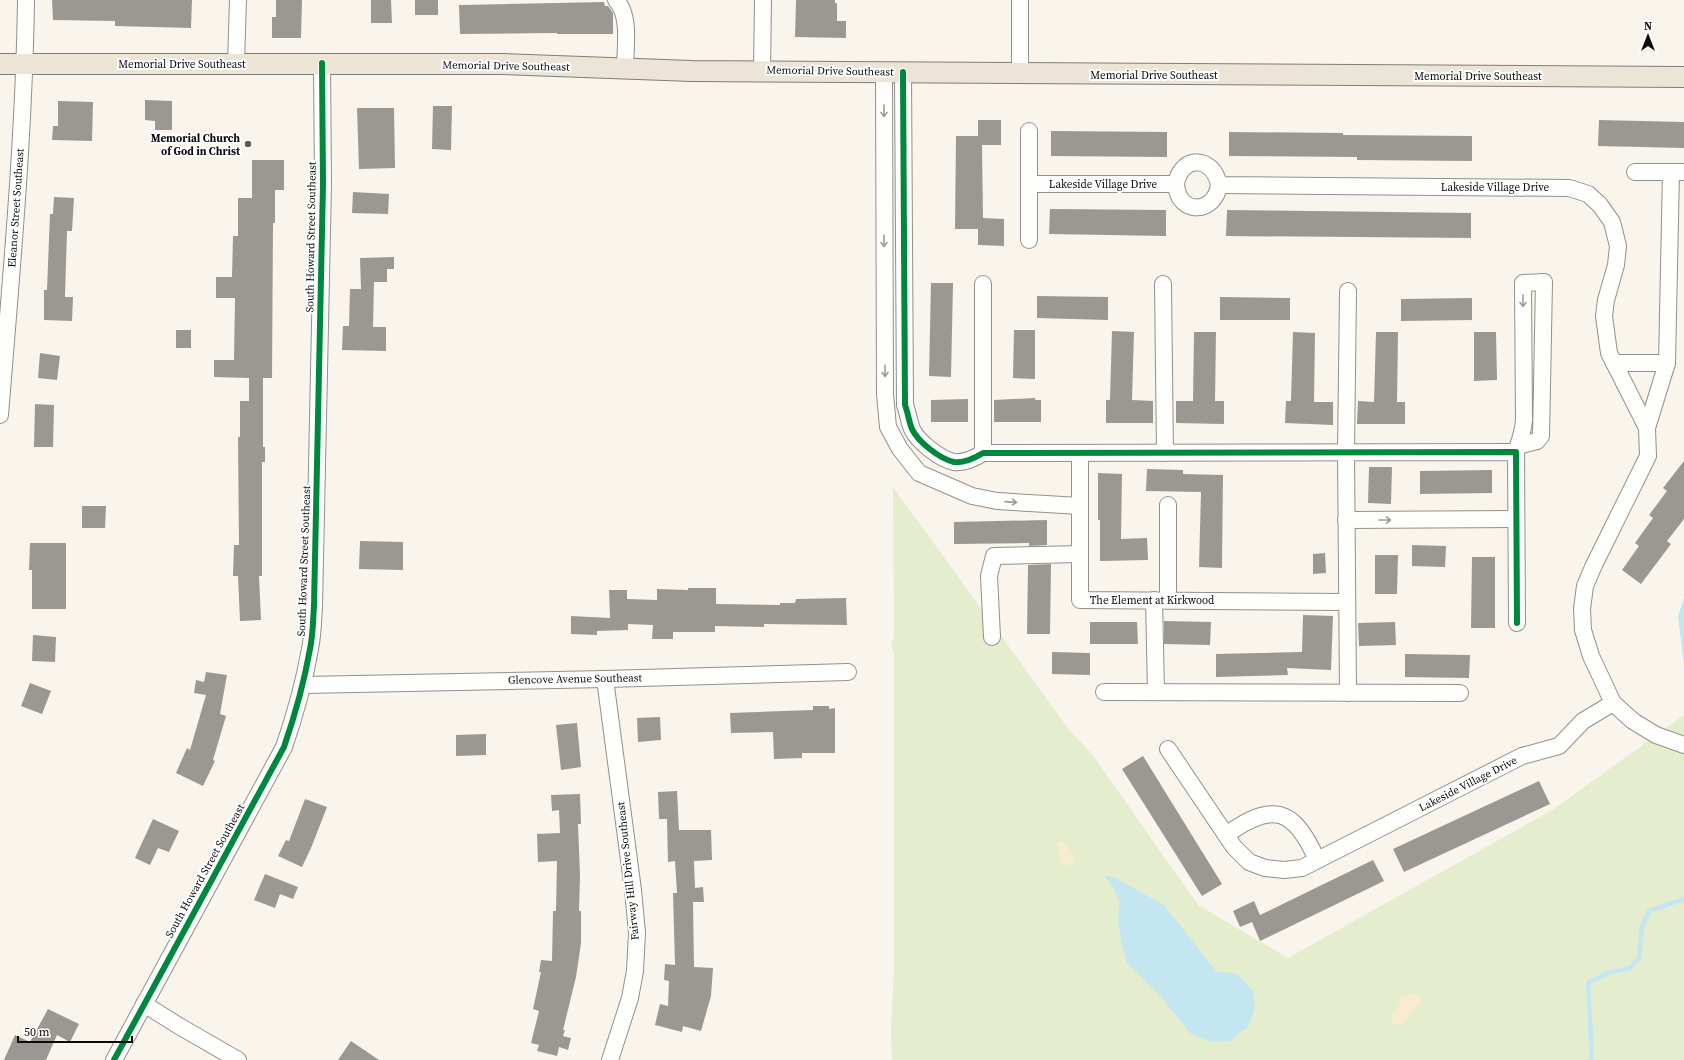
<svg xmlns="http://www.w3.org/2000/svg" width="1684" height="1060" font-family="'Source Serif 4',serif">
<rect width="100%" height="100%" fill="#f9f5ec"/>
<!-- green -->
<path fill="#e4edcd" d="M893,487l177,244 22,23 106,151 90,53 266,-149 130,-94v345h-792l-1,-31 3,-59v-317l-3,-8 3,-9z"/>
<!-- sand -->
<g fill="#f8ebce">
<path d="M1060,841c6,2 16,14 15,21l-7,4 -4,-1c-8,-4 -4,-8 -5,-14 -1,-3 -2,-4 -3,-6z"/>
<path d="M1415,994l5,2 1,6 -11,11 -5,10c-5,2 -9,2 -13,-2v-6l8,-11 -1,-4c4,-7 10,-4 16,-6z"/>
</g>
<!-- water -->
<g fill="#c4e6f1">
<path d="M1684,598v67l-6,-49z"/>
<path d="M1104,876l11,2 49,27 52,66 21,3 16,17 2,18 -7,18 -18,14 -18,1 -22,-9 -32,-40 -31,-30 -6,-22 -3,-22 2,-16 -6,-15z"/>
</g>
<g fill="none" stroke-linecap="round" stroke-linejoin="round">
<!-- stream -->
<path stroke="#c4e6f1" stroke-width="4.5" d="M1591,1060l1,-2 -4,-75 22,-11 19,-3 10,-11 3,-31 7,-16 35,-12"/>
</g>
<!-- building -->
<g fill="#9b9893">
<path d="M52,0h140l-1,28 -76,-2v-5l-62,-1z"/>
<path d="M276,0h26l-1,38h-29v-21h4z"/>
<path d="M371,0h20l1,23h-21z"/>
<rect x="415" y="0" width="23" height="15"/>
<path d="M796,0h39v3h2v18h9v17l-51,-1z"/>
<path d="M604,2l1,4h3l5,7v21h-56v-1l-97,1 -1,-29z"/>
<path d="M145,100l27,1v29h-17v-9l-10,-1z"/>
<path d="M58,101l35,1 -1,39 -40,-1 1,-14h5z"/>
<path d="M433,106h19l-1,44 -19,-1z"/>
<path d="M357,108h37l1,60 -36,1z"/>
<path d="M978,120h23v25h-19l1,73 21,1v27l-26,-1v-16h-23l1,-93h22z"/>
<path d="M1599,120l85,2v26l-86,-2z"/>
<path d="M1051,131l116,1v25l-116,-1z"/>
<path d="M1229,132l114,1v2l129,1v25l-115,-1v-3l-128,-1z"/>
<path d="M252,160h32v30h-9v33h-2l-1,155h-9v69h2v15h-3v114h-3l2,44 -21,1 -2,-45h-5l1,-31h5l-1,-108h2v-36h9v-23l-35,-1v-17h20l1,-62h-19v-21h16l1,-41h5v-38h14z"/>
<path d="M353,192l36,2 -1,20 -36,-1z"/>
<path d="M54,197l20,1 -2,33h-5l-2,66h8l-1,24 -28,-1v-30h3l3,-76h3z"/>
<path d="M1050,209l116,1v26l-117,-2z"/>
<path d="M1227,210l244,3v25l-245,-2z"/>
<path d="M394,257v12h-7v13h-13l-1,45h13v24l-44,-1 1,-24h6l1,-37h11l-1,-31z"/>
<path d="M931,283h22l-2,94 -22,-1z"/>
<path d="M1037,296l71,1v23l-71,-2z"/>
<path d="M1220,297l70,1v22h-70z"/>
<path d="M1472,298v22l-71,1v-22z"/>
<rect x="176" y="330" width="15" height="18"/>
<path d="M1014,330h21v49l-22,-1z"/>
<path d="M1112,331l22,1 -2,68 21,1v22h-47v-23h4z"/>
<path d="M1194,332h22l-1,69h9v23l-48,-1v-22h17z"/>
<path d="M1293,332l22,1 -1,69h19v23l-48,-2 1,-22h5z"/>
<path d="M1376,332h22l-1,70h8v22h-48l1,-23 16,1z"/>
<path d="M1474,332h22l1,48 -23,1z"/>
<path d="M40,353l20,3 -3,24 -19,-2z"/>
<path d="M1035,398v2h6v22h-47v-22z"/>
<path d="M968,399v23h-37v-22z"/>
<path d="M35,404l19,1 -1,42h-19z"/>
<path d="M1684,461v58l-17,22 4,3 -30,40 -19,-14 17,-24 -4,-3 18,-25 -4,-3 18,-24 -4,-3z"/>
<path d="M1369,467h23l-1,37 -23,-1z"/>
<path d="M1147,469l36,1v4l40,1 -1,93 -23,-1 2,-75 -55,-1z"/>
<path d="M1492,470v23l-72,1v-23z"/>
<path d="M1098,473l24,1 -1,65 26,-1 1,22 -48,1v-41h-2z"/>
<path d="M82,506h24l-1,22h-23z"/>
<path d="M1047,520v25l-18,1v-3l-75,1v-22z"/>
<path d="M360,541l43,1v28l-44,-1z"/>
<path d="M30,543h36v66h-34v-39h-3z"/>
<path d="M1412,545l34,1 -1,21 -33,-1z"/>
<path d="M1325,553l1,20 -13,1v-20z"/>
<path d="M1375,555h23l-1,39h-22z"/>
<path d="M1472,557h23v71h-24z"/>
<path d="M1051,564l-1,70h-23l1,-69z"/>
<path d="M688,588h28v16l64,1v-2h15l1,-4 50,-1 1,27 -83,-1v3l-49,-1v6h-42v7h-21l1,-14 -25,-1v6l-31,1v4l-26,-1v-18l39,2 -1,-28h18v9l30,1v-11l31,1z"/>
<path d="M1303,615l30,1 -2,54 -44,-2 1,7 -72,2v-23l86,-2z"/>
<path d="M1164,621l47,1 -1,23 -46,-1z"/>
<path d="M1090,622h47l1,22h-48z"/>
<path d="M1395,622l1,23 -37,1 -1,-23z"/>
<path d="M33,635l23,2 -1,25 -23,-1z"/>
<path d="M1052,652l38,1v22l-38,-1z"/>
<path d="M1405,654l65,1 -1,23 -64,-1z"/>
<path d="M206,672l21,3 -7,39 6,2 -13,44 2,1 -12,25 -27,-13 11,-25 3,2 16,-55 -12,-2 2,-13 8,2z"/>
<path d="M30,683l21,8 -9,23 -21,-8z"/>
<path d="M813,706h16v3l6,-1v45h-33v5l-28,1 -1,-27 -42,1 -1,-20 83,-3z"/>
<path d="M660,717l1,23 -23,2 -1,-24z"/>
<path d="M577,723l4,44 -20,3 -5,-45z"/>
<path d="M486,734v21l-30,1v-21z"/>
<path d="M1143,756l79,128 -20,12 -80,-127z"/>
<path d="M1539,781l11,23 -146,68 -11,-23z"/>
<path d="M677,791l2,39h32l1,30 -18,1 1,27 8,-1 1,15h-11l1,65 19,1 -2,28 -10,35 -18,-5 -1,6 -27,-7 5,-21 8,2 1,-25 -5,-1 1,-16 10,1 -2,-72h4l-2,-32 -7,1 -1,-43h-8l-1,-27z"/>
<path d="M580,794l1,30h-3l2,51 -1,36h2v32l-5,34 -13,53h2l-2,6 8,2 -3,12 -9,-3 -2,9 -20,-5 2,-6 -8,-2 8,-32 -6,-2 8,-37h-2l2,-12 11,1 1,-50h3l1,-50 -19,1 -1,-28 23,-1 -1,-23 -7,1 -1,-16z"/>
<path d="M305,799l22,8 -16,41 -9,19 -24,-11 8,-16 3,1z"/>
<path d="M153,819l26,12 -10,21 -11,-4 -8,17 -15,-7z"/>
<path d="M1373,860l11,21 -124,60 -8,-19 -12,5 -7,-16 21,-10 6,14z"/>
<path d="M265,874l33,13 -5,12 -13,-5 -5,14 -21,-8z"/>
<path d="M48,1009l31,15 -9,18 -13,-7 -11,25h-42l11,-25 15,7z"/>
<path d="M351,1041l28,19h-41z"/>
</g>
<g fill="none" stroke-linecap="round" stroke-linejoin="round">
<defs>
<g id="minor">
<path d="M616,0c15,16 9,48 9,69"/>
<path d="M236,64l2,-64"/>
<path d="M762,70l1,-70"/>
<path d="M884,72l1,322 3,33 12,22 19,24 53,23 25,5 83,5"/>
<path d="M903,72l2,333c3,8 4,17 7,24 6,13 28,30 42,33 10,1 21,-4 29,-9l533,-1 1,171"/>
<path d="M1020,74v-74"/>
<path d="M1635,172h49"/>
<path d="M1671,172l-4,191 -20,65 1,28 -54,109 -9,21 -3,23 1,21 8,26 22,47 20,18 23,14 28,10"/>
<path d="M1029,184h147c5,-29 37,-29 43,1l350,3 19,6 12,11 12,17 6,24 -2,19 -10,35 -2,16 5,37 38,75"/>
<path d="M1176,184c2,32 39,30 43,1"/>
<path d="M1029,240v-109"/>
<path d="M983,284v169"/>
<path d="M1163,284l2,169"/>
<path d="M1348,291l-2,162 2,240"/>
<path d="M1614,363h53"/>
<path d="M0,415c11,-138 24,-276 26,-415"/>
<path d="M1516,452c4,-12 7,-19 8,-32l-1,-137 21,-1 -3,154 -4,5 -19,5"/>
<path d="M1080,453v147l267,2"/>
<path d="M1168,505v95"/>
<path d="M1346,520l170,-1"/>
<path d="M1154,600l2,92"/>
<path d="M992,637l-3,-61 5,-20 86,-2"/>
<path d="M605,679l28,211 4,43 -2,38 -5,27 -20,62"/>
<path d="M303,685l302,-6 243,-7"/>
<path d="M1104,692l356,1"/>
<path d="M1168,749l66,98 15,15 16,6 19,2 18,-2 220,-112 37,-10 24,-25 30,-18"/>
<path d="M1226,835c47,-34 68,-27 91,25"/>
<path d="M144,1004l35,22 59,34"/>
<path d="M114,1060l170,-313c11,-32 20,-64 26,-98 3,-14 3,-29 4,-43l9,-422 -1,-121"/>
</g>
<path id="major" d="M0,64h502l190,7 992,6"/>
</defs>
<!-- minor casing -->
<use href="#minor" stroke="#92908c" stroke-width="18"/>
<!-- major casing -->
<use href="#major" stroke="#7f7d79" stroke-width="22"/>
<!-- minor -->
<use href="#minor" stroke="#fefefc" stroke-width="16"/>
<!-- major -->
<use href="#major" stroke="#ebe4d7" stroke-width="20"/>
<defs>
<g id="cycleway">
<path d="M903,72l2,333c3,8 4,17 7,24 6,13 28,30 42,33 10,1 21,-4 29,-9l533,-1 1,171"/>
<path d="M114,1060l170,-313c11,-32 20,-64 26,-98 3,-14 3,-29 4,-43l9,-422 -1,-121"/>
</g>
</defs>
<!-- cycleway casing -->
<use href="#cycleway" stroke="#fff" stroke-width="8"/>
<!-- cycleway -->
<use href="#cycleway" stroke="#00873e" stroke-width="6"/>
</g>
<!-- one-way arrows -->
<defs><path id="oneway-shaft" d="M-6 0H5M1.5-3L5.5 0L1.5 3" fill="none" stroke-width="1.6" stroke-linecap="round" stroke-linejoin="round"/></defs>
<g stroke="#9c9c9b">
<use href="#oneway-shaft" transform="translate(884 111) rotate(90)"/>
<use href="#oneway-shaft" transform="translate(884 241) rotate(90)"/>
<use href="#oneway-shaft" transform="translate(1523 301) rotate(90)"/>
<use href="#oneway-shaft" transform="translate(885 371) rotate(90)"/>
<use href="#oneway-shaft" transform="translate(1011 502) rotate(4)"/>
<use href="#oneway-shaft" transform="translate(1385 520)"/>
</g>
<!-- markers -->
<circle fill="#5e5c59" stroke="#fff" stroke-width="1.5" cx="248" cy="144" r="4"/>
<g text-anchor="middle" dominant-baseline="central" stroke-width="4" stroke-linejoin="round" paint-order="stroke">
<!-- street labels -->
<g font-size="11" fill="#0a0a0a" stroke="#fff">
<text x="182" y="64">Memorial Drive Southeast</text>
<text transform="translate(506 66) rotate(1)">Memorial Drive Southeast</text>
<text transform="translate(830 71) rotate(1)">Memorial Drive Southeast</text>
<text x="1154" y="75">Memorial Drive Southeast</text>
<text x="1478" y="76">Memorial Drive Southeast</text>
<text x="1103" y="184">Lakeside Village Drive</text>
<text x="1495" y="187">Lakeside Village Drive</text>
<text transform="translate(16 208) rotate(-86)">Eleanor Street Southeast</text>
<text transform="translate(311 237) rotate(-89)">South Howard Street Southeast</text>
<text transform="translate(304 561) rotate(-88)">South Howard Street Southeast</text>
<text x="1152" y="600">The Element at Kirkwood</text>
<text transform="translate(575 679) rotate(-1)">Glencove Avenue Southeast</text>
<text transform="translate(1468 784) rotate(-27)">Lakeside Village Drive</text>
<text transform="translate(205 871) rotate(-61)">South Howard Street Southeast</text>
<text transform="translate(628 871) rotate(-96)">Fairway Hill Drive Southeast</text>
</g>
<!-- poi labels -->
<g font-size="11" font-weight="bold" fill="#0a0a0a" stroke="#fff" text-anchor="end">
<text x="240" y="138">Memorial Church<tspan x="240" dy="13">of God in Christ</tspan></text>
</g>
</g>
<!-- north arrow -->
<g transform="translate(1648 36)" stroke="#ffffff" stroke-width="3" paint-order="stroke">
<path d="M0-3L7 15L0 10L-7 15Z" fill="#0a0a0a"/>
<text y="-6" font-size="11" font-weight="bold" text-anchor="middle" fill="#0a0a0a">N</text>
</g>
<!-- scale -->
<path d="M18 1036v6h114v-6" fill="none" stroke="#0a0a0a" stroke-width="2"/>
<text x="24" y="1036" font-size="12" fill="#0a0a0a" stroke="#ffffff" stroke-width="3" paint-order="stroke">50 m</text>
</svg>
